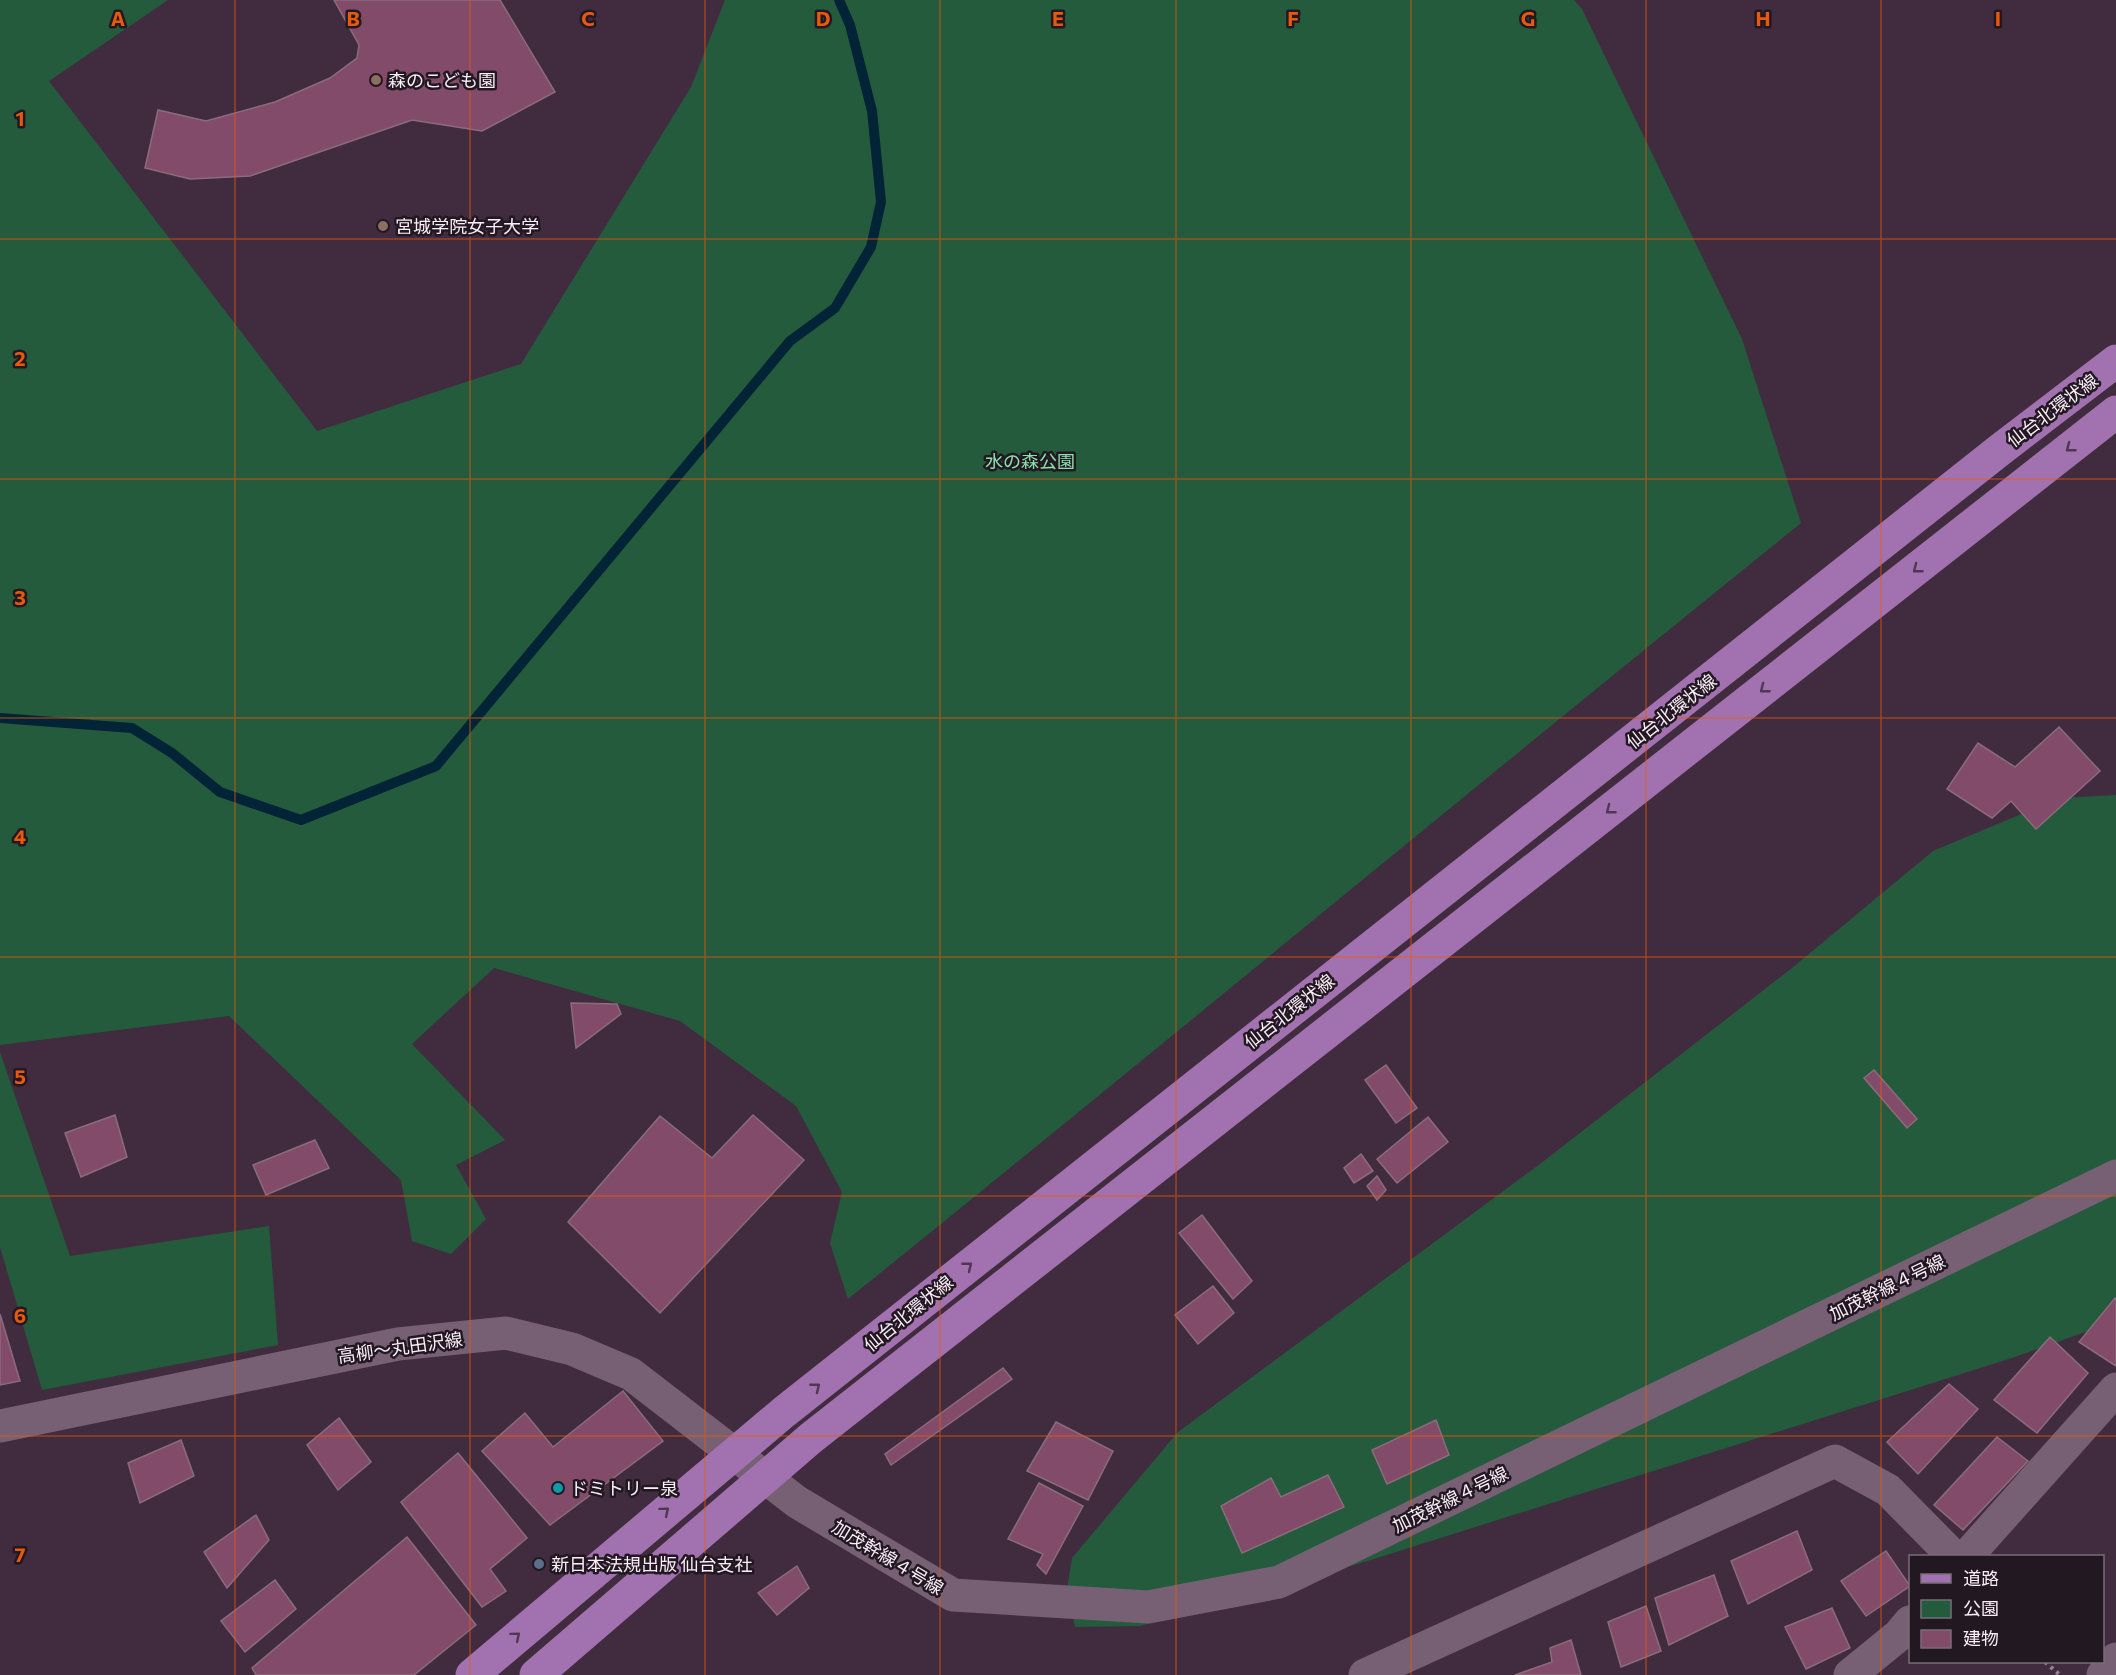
<svg xmlns="http://www.w3.org/2000/svg" width="2116" height="1675" font-family="Commissioner,'Noto Sans JP',sans-serif">
<rect width="100%" height="100%" fill="#412c3f"/>
<!-- green -->
<g fill="#245b3c">
<path d="M0,0h168l-119,81 268,350 204,-67 170,-277 34,-87h849l8,9 160,330 59,184c-319,257 -634,519 -953,776l-18,-56 12,-51 -46,-86 -116,-85 -186,-53 -82,76 93,96 -49,25 30,54 -35,35 -39,-13 -11,-61 -172,-164 -229,29z"/>
<path d="M2116,795v526l-104,37 -651,205 -221,63 -65,1 -8,-38 5,-31 106,-126 362,-268 252,-196 141,-117 127,-53z"/>
<path d="M0,1052l70,204 199,-30 9,119 -236,45 -42,-143z"/>
</g>
<g fill="none" stroke-linecap="round" stroke-linejoin="round">
<!-- stream -->
<path stroke="#032437" stroke-width="10" d="M0,718l132,10 40,25 48,39 81,28 135,-54 354,-425 45,-33 36,-61 10,-45 -9,-91 -22,-86 -11,-25"/>
</g>
<!-- building -->
<g fill="#834b6a" stroke="#8a6c7b" stroke-width="1.5">
<path d="M334,0h166l55,92 -73,39 -70,-11 -162,56 -60,3 -45,-11 13,-58 48,11 69,-19 55,-24 27,-20 2,-13z"/>
<path d="M2059,727l41,44 -64,58 -25,-28 -19,17 -45,-29 31,-46 37,24z"/>
<path d="M571,1003l46,1 4,10 -45,34z"/>
<path d="M1386,1065l31,43 -21,15 -31,-43z"/>
<path d="M1874,1070l43,49 -10,9 -43,-50z"/>
<path d="M115,1115l12,42 -46,20 -16,-44z"/>
<path d="M753,1115l51,45 -144,153 -92,-91 92,-106 52,42z"/>
<path d="M1428,1117l20,25 -51,41 -20,-24z"/>
<path d="M315,1140l14,28 -63,27 -13,-30z"/>
<path d="M1361,1154l12,17 -19,12 -10,-15z"/>
<path d="M1377,1176l9,14 -9,10 -10,-14z"/>
<path d="M1202,1215l50,66 -19,18 -54,-66z"/>
<path d="M1213,1286l21,27 -36,31 -23,-29z"/>
<path d="M2115,1298l1,1v67l-37,-24z"/>
<path d="M0,1314l20,67 -20,4z"/>
<path d="M2050,1337l38,36 -51,60 -43,-33z"/>
<path d="M1003,1368l9,11 -121,86 -6,-11z"/>
<path d="M1949,1384l29,25 -60,65 -31,-32z"/>
<path d="M623,1391l40,50 -113,84 -68,-74 43,-38 28,34z"/>
<path d="M339,1418l32,44 -33,28 -31,-45z"/>
<path d="M1436,1420l13,35 -62,29 -15,-34z"/>
<path d="M1056,1422l57,29 -25,49 -61,-29z"/>
<path d="M1997,1437l31,24 -65,69 -29,-25z"/>
<path d="M181,1440l13,36 -54,27 -12,-40z"/>
<path d="M458,1453l69,85 -37,31 16,22 -24,16 -81,-105z"/>
<path d="M1328,1475l16,32 -102,46 -21,-47 50,-28 10,19z"/>
<path d="M1039,1483l44,23 -37,68 -9,-9 6,-11 -35,-15z"/>
<path d="M256,1515l13,25 -42,48 -23,-36z"/>
<path d="M1797,1531l15,39 -64,34 -17,-43z"/>
<path d="M407,1537l69,88 -62,50h-158l-4,-7z"/>
<path d="M1886,1551l24,35 -44,30 -25,-35z"/>
<path d="M797,1566l12,22 -32,27 -19,-22z"/>
<path d="M1714,1575l14,41 -59,29 -14,-47z"/>
<path d="M275,1580l21,29 -51,43 -24,-31z"/>
<path d="M1646,1606l15,45 -40,16 -13,-45z"/>
<path d="M1832,1608l18,40 -44,21 -21,-42z"/>
<path d="M1571,1640l10,35h-66l37,-13 -2,-14z"/>
</g>
<g fill="none" stroke-linecap="round" stroke-linejoin="round">
<!-- path -->
<path stroke="#968494" stroke-width="4" stroke-dasharray="3 4.5" stroke-linecap="butt" d="M2045,1662l15,13"/>
<!-- minor -->
<g stroke="#775f74" stroke-width="33">
<path d="M0,1426l398,-82 108,-11 66,16 59,25 166,128 156,93 195,12 131,-25 837,-406"/>
<path d="M1967,1556l149,-167"/>
<path d="M1365,1675l470,-214 53,29 65,66"/>
<path d="M1850,1675l49,-40 11,-13"/>
<path d="M2103,1675l13,-16"/>
</g>
<!-- major -->
<g stroke="#a272b0" stroke-width="33">
<path d="M472,1675l312,-263 1217,-963 115,-88"/>
<path d="M536,1675l275,-237 1305,-1026"/>
</g>
</g>
<!-- one-way arrows -->
<defs><path id="oneway-chevron" d="M-2-3.5L2.5 0L-2 3.5" fill="none" stroke-width="1.6" stroke-linecap="round" stroke-linejoin="round" transform="scale(1.5)"/></defs>
<g stroke="#4f3853">
<use href="#oneway-chevron" transform="translate(2070 448) rotate(142)"/>
<use href="#oneway-chevron" transform="translate(1917 569) rotate(142)"/>
<use href="#oneway-chevron" transform="translate(1764 689) rotate(142)"/>
<use href="#oneway-chevron" transform="translate(1610 810) rotate(142)"/>
<use href="#oneway-chevron" transform="translate(968 1266) rotate(-39)"/>
<use href="#oneway-chevron" transform="translate(816 1387) rotate(-39)"/>
<use href="#oneway-chevron" transform="translate(665 1511) rotate(-40)"/>
<use href="#oneway-chevron" transform="translate(516 1636) rotate(-40)"/>
</g>
<!-- grid -->
<path fill="none" stroke="#e8590c" stroke-width="1.5" stroke-opacity="0.55" d="M235,0v1675M470,0v1675M705,0v1675M940,0v1675M1176,0v1675M1411,0v1675M1646,0v1675M1881,0v1675M0,239h2116M0,479h2116M0,718h2116M0,957h2116M0,1196h2116M0,1436h2116"/>
<!-- markers -->
<g fill="#8d6e63" stroke="#221821" stroke-width="2">
<circle cx="376" cy="80" r="6"/>
<circle cx="383" cy="226" r="6"/>
</g>
<circle fill="#0f9aa8" stroke="#221821" stroke-width="2" cx="558" cy="1488" r="6"/>
<circle fill="#5c6f8a" stroke="#221821" stroke-width="2" cx="539" cy="1564" r="6"/>
<g text-anchor="middle" dominant-baseline="central" stroke-width="5" stroke-linejoin="round" paint-order="stroke">
<!-- poi labels -->
<g font-size="18" fill="#faecf8" stroke="#221821" text-anchor="start">
<text x="388" y="80">森のこども園</text>
<text x="395" y="226">宮城学院女子大学</text>
<text x="570" y="1488">ドミトリー泉</text>
<text x="551" y="1564">新日本法規出版 仙台支社</text>
</g>
<!-- street labels -->
<g font-size="18" fill="#faecf8" stroke="#221821">
<text transform="translate(2052 410) rotate(-37)">仙台北環状線</text>
<text transform="translate(1671 711) rotate(-38)">仙台北環状線</text>
<text transform="translate(1289 1011) rotate(-38)">仙台北環状線</text>
<text transform="translate(1887 1287) rotate(-26)">加茂幹線４号線</text>
<text transform="translate(908 1313) rotate(-39)">仙台北環状線</text>
<text transform="translate(400 1347) rotate(-8)">高柳～丸田沢線</text>
<text transform="translate(1450 1499) rotate(-26)">加茂幹線４号線</text>
<text transform="translate(888 1557) rotate(31)">加茂幹線４号線</text>
</g>
<!-- park labels -->
<g font-size="18" fill="#89e2ac" stroke="#221821">
<text x="1030" y="461">水の森公園</text>
</g>
</g>
<g font-size="20" text-anchor="middle" font-weight="bold" fill="#e8590c" stroke="#221821" stroke-width="5" stroke-linejoin="round" paint-order="stroke">
<text x="118" y="26">A</text>
<text x="353" y="26">B</text>
<text x="588" y="26">C</text>
<text x="823" y="26">D</text>
<text x="1058" y="26">E</text>
<text x="1293" y="26">F</text>
<text x="1528" y="26">G</text>
<text x="1763" y="26">H</text>
<text x="1998" y="26">I</text>
<text x="20" y="126">1</text>
<text x="20" y="366">2</text>
<text x="20" y="605">3</text>
<text x="20" y="844">4</text>
<text x="20" y="1084">5</text>
<text x="20" y="1323">6</text>
<text x="20" y="1562">7</text>
</g>
<!-- legend -->
<rect x="1909" y="1555" width="195" height="108" fill="#221821" stroke="#786d77" stroke-width="1.5"/>
<rect x="1921" y="1574" width="30" height="9" fill="#a272b0" stroke="#786d77" stroke-width="1.5"/>
<text x="1963" y="1585" font-size="18" fill="#faecf8">道路</text>
<rect x="1921" y="1600" width="30" height="18" fill="#245b3c" stroke="#786d77" stroke-width="1.5"/>
<text x="1963" y="1615" font-size="18" fill="#faecf8">公園</text>
<rect x="1921" y="1630" width="30" height="18" fill="#834b6a" stroke="#786d77" stroke-width="1.5"/>
<text x="1963" y="1645" font-size="18" fill="#faecf8">建物</text>
</svg>
